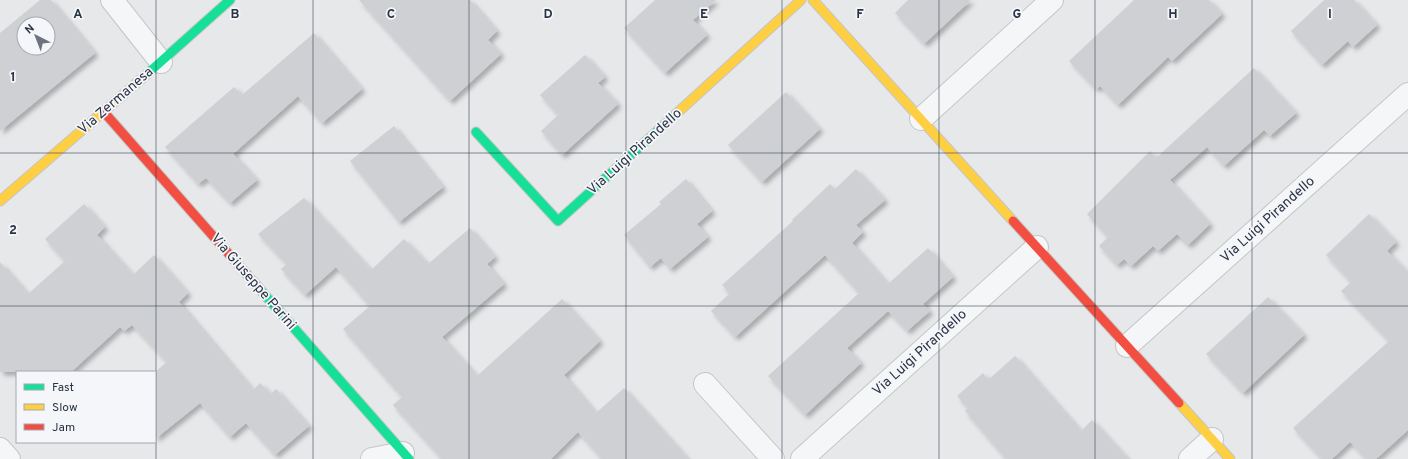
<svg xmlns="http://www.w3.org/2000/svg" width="1408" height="459" font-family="Overpass,sans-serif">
<defs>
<filter id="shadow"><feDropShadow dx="3.5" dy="3.5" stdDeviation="2" flood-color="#0004"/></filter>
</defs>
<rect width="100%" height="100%" fill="#e6e8ea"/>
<!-- building -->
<g fill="#ced0d3" fill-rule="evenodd" filter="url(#shadow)">
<path d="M40,0h11l44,53 -95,78v-98zM24,24h24v24h-24z"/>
<path d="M359,0h111l27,31 -9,9 13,14 -51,47z"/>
<path d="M655,0h61l-23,20 14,15 -42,38 -41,-45z"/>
<path d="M908,0h63l-47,44 -29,-31z"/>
<path d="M1134,0h75l13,14 -50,47 -4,-4 -50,48 -18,-19 -4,3 -27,-28z"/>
<path d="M1324,0h30l23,25 -24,22 -5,-6 -26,24 -31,-34z"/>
<path d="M314,33l48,56 -40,34 -24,-27 -65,58 24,26 -27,23 -24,-25 -8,6 -33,-37 69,-60 8,8z"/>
<path d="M585,55l20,22 -7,6 20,21 -56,51 -21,-24 17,-16 -18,-20z"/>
<path d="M1254,68l42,45 -26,23 -6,-6 -40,36 -17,-19 -37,33 40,44 -22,21 -11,-11 -19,17 -5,-5 -22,20 -7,-7 -7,6 -18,-19 9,-9 -21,-23 63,-63 6,7z"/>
<path d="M786,92l34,37 -58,53 -34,-37z"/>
<path d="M394,126l49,61 -44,35 -49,-61z"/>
<path d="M856,169l29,31 -29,25 7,7 -11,11 36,41 40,-36 25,29 -30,27 7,7 -23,20 -19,-20 -41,37 14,15 -56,52 -37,-39 91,-83 -34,-38 -90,82 -24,-26 19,-18 -8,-8 71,-64 -1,-1 38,-36 5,5z"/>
<path d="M686,179l26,32 -15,13 11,13 -38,32 -9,-11 -11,9 -26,-32 37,-31 -2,-2z"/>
<path d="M304,198l67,72 33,-31 24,25 42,-36 25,29 -8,7 17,20 -62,53 35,39 85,-77 38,42 -36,34 32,38 28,-25 64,71h-86l-24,-27 -27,27h-109l-49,-54 9,-8 -59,-68 27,-23 -34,-39 -31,28 -24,-26 6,-5 -29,-30z"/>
<path d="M84,204l21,23 -8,8 36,40 21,-20 34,38 -9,9 74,88 7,-7 10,11 6,-5 33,37 -34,29 -29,-32 -16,14 -30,-34 -45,36v-67l12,-10 -35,-37 -8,6 -4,-4 -49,45h-71v-110l28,32 37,-33 -20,-22z"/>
<path d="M1369,214l27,28 -9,9 21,22v157l-32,29h-10l-16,-17 -18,17h-10l-29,-31 96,-87 -48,-50 10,-9 -25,-27z"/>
<path d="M1268,297l36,38 -61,58 -37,-39z"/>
<path d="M1015,356l66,75 11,-11 36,39h-122l-41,-48 3,-3 -11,-12 26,-23 5,7z"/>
</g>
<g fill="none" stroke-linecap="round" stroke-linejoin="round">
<defs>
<g id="street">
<path d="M112,0l49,62"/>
<path d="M921,119l131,-119"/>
<path d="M1127,346l281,-252"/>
<path d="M705,384l68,75"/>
<path d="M0,449l9,10"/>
<path d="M372,459l31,-6"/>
<path d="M802,459l235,-212"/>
<path d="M1190,459l22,-20"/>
</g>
<g id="fast">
<path d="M147,74l83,-74"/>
<path d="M476,132l82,89 118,-107"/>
<path d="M257,286l152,173"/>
</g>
<g id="slow">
<path d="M813,0l200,221"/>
<path d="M676,114l125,-114"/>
<path d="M0,201l147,-127"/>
<path d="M1179,403l51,56"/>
</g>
<g id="jam">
<path d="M103,111l154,175"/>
<path d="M1013,221l166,182"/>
</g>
</defs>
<!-- street casing -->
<use href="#street" stroke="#c4c6c8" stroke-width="24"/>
<!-- fast casing -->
<use href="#fast" stroke="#c4c6c8" stroke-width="11"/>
<!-- slow casing -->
<use href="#slow" stroke="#c4c6c8" stroke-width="11"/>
<!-- jam casing -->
<use href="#jam" stroke="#c4c6c8" stroke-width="11"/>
<!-- street -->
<use href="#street" stroke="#f5f6f7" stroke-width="22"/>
<!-- fast -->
<use href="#fast" stroke="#16e098" stroke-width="9"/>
<!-- slow -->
<use href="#slow" stroke="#ffcf43" stroke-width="9"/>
<!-- jam -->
<use href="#jam" stroke="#f24e42" stroke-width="9"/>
</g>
<!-- grid -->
<path fill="none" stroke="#2b3445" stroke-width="1" stroke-opacity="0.55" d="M156,0v459M313,0v459M469,0v459M626,0v459M782,0v459M939,0v459M1095,0v459M1252,0v459M0,153h1408M0,306h1408"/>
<g text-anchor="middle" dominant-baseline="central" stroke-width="3.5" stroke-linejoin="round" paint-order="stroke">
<!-- street labels -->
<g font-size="14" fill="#2b3445" stroke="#f4f6f9">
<text transform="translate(116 101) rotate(-41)">Via Zermanesa</text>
<text transform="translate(635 152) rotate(-42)">Via Luigi Pirandello</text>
<text transform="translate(1268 220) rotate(-42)">Via Luigi Pirandello</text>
<text transform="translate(253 282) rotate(49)">Via Giuseppe Parini</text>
<text transform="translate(920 353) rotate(-42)">Via Luigi Pirandello</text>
</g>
</g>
<g font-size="13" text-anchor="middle" font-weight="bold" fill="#2b3445" stroke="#f4f6f9" stroke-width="3.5" stroke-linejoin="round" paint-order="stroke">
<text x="78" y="18">A</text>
<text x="235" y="18">B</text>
<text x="391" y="18">C</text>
<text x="548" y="18">D</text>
<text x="704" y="18">E</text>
<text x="860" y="18">F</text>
<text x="1017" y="18">G</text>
<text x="1173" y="18">H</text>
<text x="1330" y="18">I</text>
<text x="13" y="81">1</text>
<text x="13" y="234">2</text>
</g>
<!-- legend -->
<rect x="16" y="371" width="140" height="72" fill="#f4f6f9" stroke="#a4a8b1"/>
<rect x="24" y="384" width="20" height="6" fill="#16e098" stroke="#a4a8b1"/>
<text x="52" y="391" font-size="12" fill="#2b3445">Fast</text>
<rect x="24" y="404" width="20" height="6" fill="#ffcf43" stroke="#a4a8b1"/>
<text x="52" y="411" font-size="12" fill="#2b3445">Slow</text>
<rect x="24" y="424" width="20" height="6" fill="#f24e42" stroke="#a4a8b1"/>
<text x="52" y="431" font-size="12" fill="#2b3445">Jam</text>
<!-- north arrow -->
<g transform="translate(36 36) rotate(318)"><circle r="19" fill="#f4f6f9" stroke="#a4a8b1"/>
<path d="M0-3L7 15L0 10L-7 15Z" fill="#6c737f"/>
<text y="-6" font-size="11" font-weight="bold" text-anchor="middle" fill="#2b3445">N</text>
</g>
</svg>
